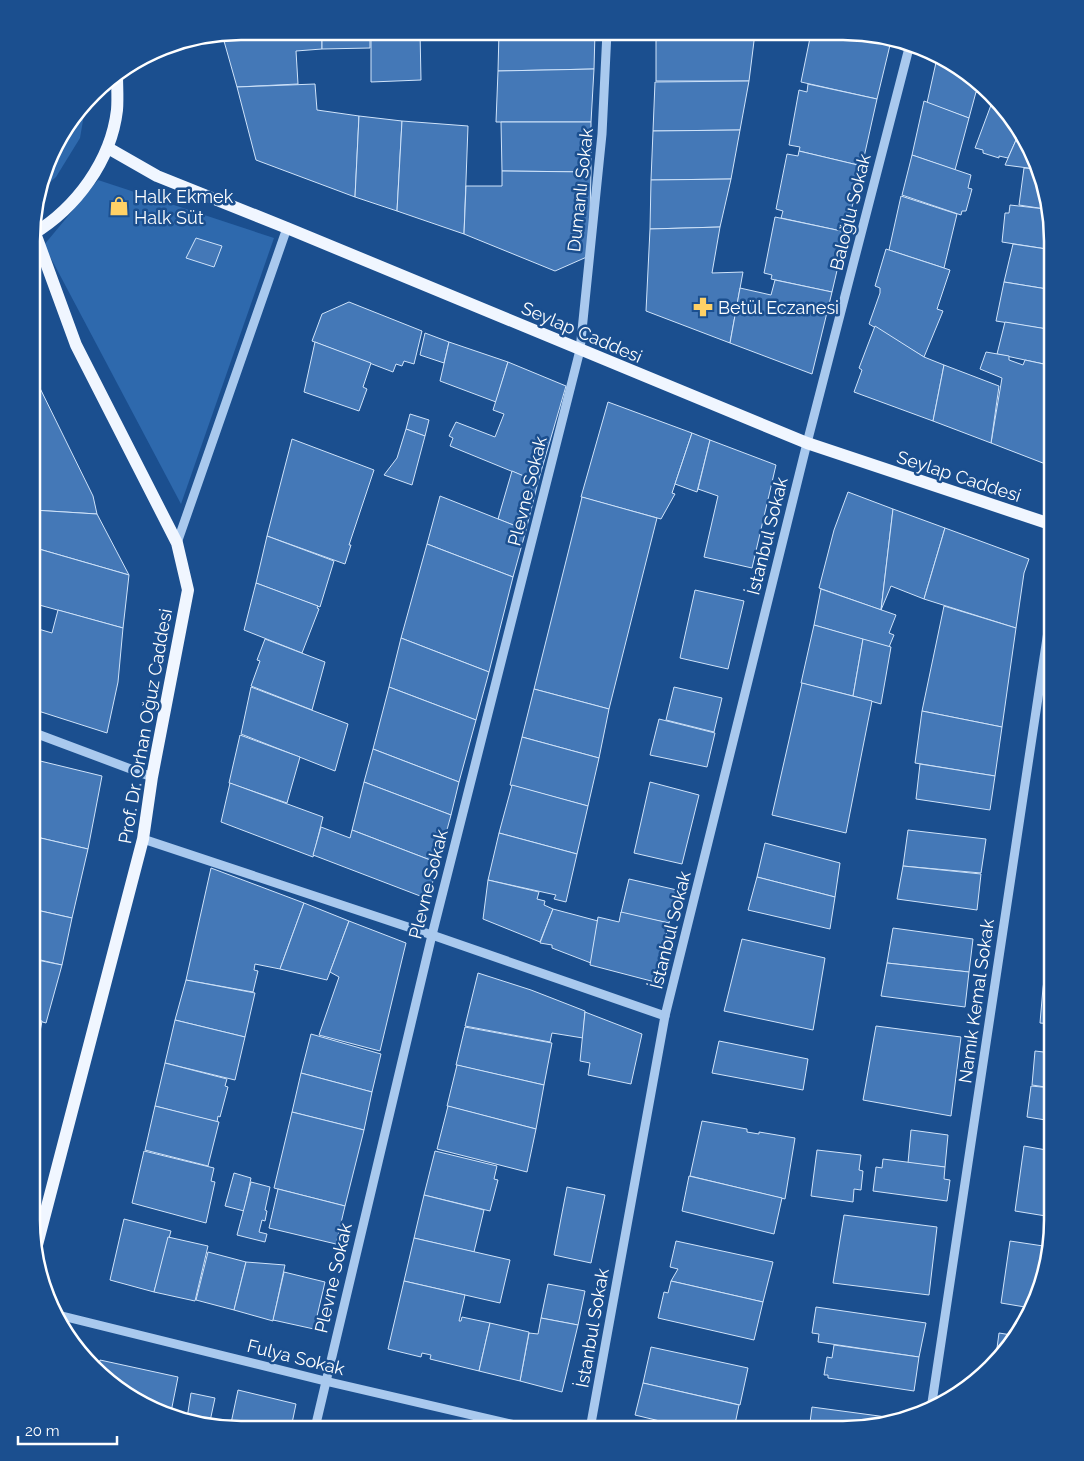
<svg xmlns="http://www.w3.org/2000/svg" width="1084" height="1461" font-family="Raleway,sans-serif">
<rect width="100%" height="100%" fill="#1b4f8f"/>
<!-- green -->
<g fill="#2e69ad">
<path d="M86,103l-6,35 -24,39 -15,13 18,-54z"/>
<path d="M98,180l176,58 -93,266 -137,-259z"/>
</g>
<!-- building -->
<g fill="#4478b7" stroke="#cfe3fa">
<path d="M241,31h81v18l-26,2 2,33 -61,3 -15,-53z"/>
<path d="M322,31l48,1v16l-48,1z"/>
<path d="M371,32h49l1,48 -50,2z"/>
<path d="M499,32h96l-1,37 -96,2z"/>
<path d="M656,33h99l-6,48h-93z"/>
<path d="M811,33h47l32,12 -13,54 -76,-17z"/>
<path d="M937,58l23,9 34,30 -18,-5 -7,26 -42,-15z"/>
<path d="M594,69l-3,53h-95l2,-51z"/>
<path d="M749,81l-9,49 -87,1 2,-49z"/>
<path d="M315,84l2,26 42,6 -4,81 -99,-37 -19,-73z"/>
<path d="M808,84l69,15 -15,67 -63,-15 1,-4 -11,-2 10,-55 8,2z"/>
<path d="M994,97l7,6 19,28 -12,27 -9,-2v2l-16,-5v-3l-8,-2z"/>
<path d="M924,101l45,17 -14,52 -43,-15z"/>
<path d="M359,116l43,5 -5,90 -42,-14z"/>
<path d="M402,121l66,5 -4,108 -67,-23z"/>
<path d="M501,122h90v50l-89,-1z"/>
<path d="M740,130l-9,49 -80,1 2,-49z"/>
<path d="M1020,131l11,17 5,21 -31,-4z"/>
<path d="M799,151l63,15 -16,66 -65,-14 2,-7 -7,-2 11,-55 11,2z"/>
<path d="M912,155l59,20 -3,13 4,1 -6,22h-4l-1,4 -59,-20z"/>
<path d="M1024,168l12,1 9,40 -26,-4z"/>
<path d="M502,171l89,1 -2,84 -34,15 -91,-37 2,-48h36z"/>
<path d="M731,179l-11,48 -70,2 1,-49z"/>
<path d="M901,196l56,18 -13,54 -55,-18z"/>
<path d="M1010,205l35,4 8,41 -51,-8 3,-29h4z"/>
<path d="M775,217l71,15 -14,60 -61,-13 1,-4 -8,-2z"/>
<path d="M720,227l-8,46 31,-1 -13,71 -84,-32 4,-82z"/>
<path d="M196,238l26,8 -8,21 -28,-9z"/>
<path d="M1013,244l40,6v40l-49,-8z"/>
<path d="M886,249l64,21 -13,39 6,2 -19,46 -55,-33 11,-31v-5l-5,-2z"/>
<path d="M775,280l57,12 -20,82 -82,-31 10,-55 31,7z"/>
<path d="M1004,282l49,8v40l-57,-9z"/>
<path d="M349,302l73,29 -8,33 -10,-3 -2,5 -6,-2 -3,8 -81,-31 10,-27z"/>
<path d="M1005,322l48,8v36l-56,-12z"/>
<path d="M875,326l49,31 20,8 -11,56 -79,-29 8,-22 -3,-2z"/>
<path d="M425,333l24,9 -5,21 -24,-8z"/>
<path d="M315,342l56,21 -8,24 4,2 -8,22 -55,-19z"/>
<path d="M449,342l59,20 -12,40 -56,-21z"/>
<path d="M986,352l23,4v4l14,5 2,-5 28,6v81l-5,18 -57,-22 11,-65 -22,-9z"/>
<path d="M508,362l58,24 -28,96 -88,-36 3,-8 -4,-2 7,-14 39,15 9,-23 -11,-4z"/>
<path d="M944,365l55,21 -8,57 -58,-22z"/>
<path d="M33,374l60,122 4,18 -64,-4z"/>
<path d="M608,402l84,31 -20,60 3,1 -14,25 -80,-22z"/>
<path d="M410,414l19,6 -4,16 -19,-7z"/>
<path d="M406,429l19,7 -13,49 -28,-10 13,-17z"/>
<path d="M692,433l18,7 -13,52 -22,-8z"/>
<path d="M292,439l82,31 -25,75h2l-6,19 -78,-28z"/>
<path d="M710,440l66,25 -24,103 -48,-11 14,-61 -20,-7z"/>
<path d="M512,471l26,11 -12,48 -28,-11z"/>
<path d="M848,492l45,17 -12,101 -62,-22 15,-58z"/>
<path d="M440,496l86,34 -13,47 -86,-33z"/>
<path d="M582,497l75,21 -48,191 -75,-20z"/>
<path d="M893,509l52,19 -21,71 -33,-13 -10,24z"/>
<path d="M33,510l64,4 32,61 -97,-28z"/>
<path d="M945,528l84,31 -5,14 -8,55 -92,-29z"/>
<path d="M267,536l67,25 -14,46 -64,-24z"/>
<path d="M427,544l86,33 -24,95 -88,-34z"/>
<path d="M32,547l97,28 -6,53 -91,-25z"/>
<path d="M256,583l62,23 -1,2 2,1 -17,44 -58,-23z"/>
<path d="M821,589l75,26 -7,18 5,2 -5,12 -75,-22z"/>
<path d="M695,590l49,11 -16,68 -48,-11z"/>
<path d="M944,606l72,22 -14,99 -80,-16z"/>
<path d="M58,610l65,18 -5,54 -11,51 -75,-24v-74l3,-7 17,5z"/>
<path d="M814,625l49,14 -10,57 -52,-13z"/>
<path d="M401,638l88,34 -13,48 -87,-33z"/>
<path d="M265,639l60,23 -13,48 -61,-24 9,-25 -3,-1z"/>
<path d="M863,639l28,8 -10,57 -28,-8z"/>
<path d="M802,683l70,18 -26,132 -74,-18z"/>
<path d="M251,687l97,37 -13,47 -94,-37z"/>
<path d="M389,687l87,33 -17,62 -86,-33z"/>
<path d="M674,687l48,11 -8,34 -48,-12z"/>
<path d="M534,689l75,20 -10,49 -77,-21z"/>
<path d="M922,711l80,16 -7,49 -80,-13z"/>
<path d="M659,719l56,14 -8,34 -57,-12z"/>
<path d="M240,735l60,22 -13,46 -58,-20z"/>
<path d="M522,737l77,21 -11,48 -78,-21z"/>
<path d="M373,749l86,33 -8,33 -87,-33z"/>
<path d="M32,759l70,17 -14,73 -56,-13z"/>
<path d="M920,764l75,12 -5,34 -74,-11z"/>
<path d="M364,782l87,33 -13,48 -86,-33z"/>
<path d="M650,782l49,13 -17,69 -48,-11z"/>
<path d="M230,783l93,34 -10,40 -92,-35z"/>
<path d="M512,785l76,21 -11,48 -78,-21z"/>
<path d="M321,827l29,11 2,-8 86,33 -10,36 -115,-44z"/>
<path d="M908,830l78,9 -5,34 -78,-7z"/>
<path d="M499,833l78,21 -11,48 -12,-3 2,-4 -68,-15z"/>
<path d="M32,836l56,13 -16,69 -40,-9z"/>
<path d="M765,843l75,20 -5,34 -78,-20z"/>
<path d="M903,866l78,8 -4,36 -80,-11z"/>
<path d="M211,868l93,35 -24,66 -25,-5 -1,6 4,1 -5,21 -67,-12z"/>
<path d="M757,877l78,20 -5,32 -82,-19z"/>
<path d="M629,879l48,11 -8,33 -48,-10z"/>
<path d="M488,880l51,12 -2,7 8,2 -1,4 9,4 -13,33 -57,-23z"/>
<path d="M304,903l45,18 -22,59 -47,-11z"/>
<path d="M32,909l40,9 -10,47 -30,-7z"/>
<path d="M553,909l45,12 -7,42 -39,-15v-3l-12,-2z"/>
<path d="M621,912l48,11 -14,59 -65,-17 8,-48 21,5z"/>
<path d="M349,921l57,22 -26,108 -61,-16 20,-58 -9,-5z"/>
<path d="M893,928l80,11 -4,33 -82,-9z"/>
<path d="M742,939l83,19 -12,72 -89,-19z"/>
<path d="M1048,951l4,1v37l-9,-1z"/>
<path d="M32,959l30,6 -16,58 -14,-4z"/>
<path d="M887,963l82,9 -4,35 -84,-11z"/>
<path d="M478,973l53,17 54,21 -2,27 -31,-5 -2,9 -85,-16z"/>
<path d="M186,980l69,13 -10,44 -70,-17z"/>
<path d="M1043,988l9,1v35l-12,-1z"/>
<path d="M585,1012l57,22 -11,50 -43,-9 2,-12 -10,-2z"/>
<path d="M32,1019l10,2 -10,53z"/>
<path d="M175,1020l70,17 -10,43 -70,-17z"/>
<path d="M876,1026l85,11 -10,79 -88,-16z"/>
<path d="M465,1027l87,16 -8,42 -88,-20z"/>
<path d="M311,1034l70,20 -9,38 -71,-19z"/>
<path d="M719,1041l89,18 -5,31 -91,-17z"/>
<path d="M1035,1051l17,2v35l-20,-3z"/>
<path d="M165,1063l62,16 -2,7 3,1 -8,30 -2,-1 -1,6 -62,-16z"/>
<path d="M457,1065l87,20 -8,44 -89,-23z"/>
<path d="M301,1073l71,19 -8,38 -72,-18z"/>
<path d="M1031,1086l21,2v33l-25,-4z"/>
<path d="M155,1106l64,16 -11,44 -63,-16z"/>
<path d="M448,1106l88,23 -9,43 -90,-23z"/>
<path d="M292,1112l72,18 -19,76 -71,-18z"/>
<path d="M702,1121l45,8v3l12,2v-2l36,6 -10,61 -95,-23z"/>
<path d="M911,1130l37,5 -3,32 -37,-4z"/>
<path d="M1024,1146l28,5v66l-37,-6z"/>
<path d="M817,1150l44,5 -2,15 4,1 -2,19 -7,-1 -1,13 -42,-6z"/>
<path d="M144,1151l70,17 -3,13 4,1 -9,41 -74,-20z"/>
<path d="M435,1151l62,15 -3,13 4,1 -8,31 -66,-16z"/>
<path d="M883,1159l62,8 -1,12 6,1 -3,21 -74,-10 3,-24 6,1z"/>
<path d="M234,1173l17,5 -7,33 -19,-5z"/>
<path d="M689,1176l93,22 -8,36 -92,-23z"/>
<path d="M251,1182l19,5 -5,23 2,1 -2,10 -3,-1 -3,12 8,2 -2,8 -28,-7z"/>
<path d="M567,1187l38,8 -14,68 -37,-8z"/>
<path d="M278,1189l67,17 -9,38 -67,-16z"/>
<path d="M424,1195l60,15 -10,42 -60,-14z"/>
<path d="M844,1215l93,12 -8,68 -96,-12z"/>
<path d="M124,1219l47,12 -17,61 -44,-12z"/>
<path d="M168,1237l40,9 -13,55 -41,-9z"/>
<path d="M414,1238l96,22 -10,43 -96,-22z"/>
<path d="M676,1241l97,21 -10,40 -92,-21 7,-12 -8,-2z"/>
<path d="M1010,1241l40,6 -8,41 -11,20 -30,-5z"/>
<path d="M208,1252l38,10 -12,48 -38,-10z"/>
<path d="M246,1262l39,3 -12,56 -39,-11z"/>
<path d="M284,1272l41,10 -11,47 -41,-9z"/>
<path d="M404,1281l61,14 -6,26h2l1,-4 28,6 -11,48 -49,-12 1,-4 -9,-2 -1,4 -33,-8z"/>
<path d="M671,1281l92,21 -9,38 -96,-22 6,-26 4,1z"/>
<path d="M548,1284l37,7 -7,34 -37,-7z"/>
<path d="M816,1307l110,16 -7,34 -101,-15 1,-8 -7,-1z"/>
<path d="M541,1318l37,7 -16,67 -42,-11 9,-48 9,1z"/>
<path d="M490,1323l39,9 -9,49 -41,-10z"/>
<path d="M999,1333l19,3 -23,27z"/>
<path d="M834,1345l85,12 -5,34 -86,-13v-3h-4l3,-18 5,1z"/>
<path d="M651,1347l97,21 -8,37 -97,-22z"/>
<path d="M100,1360l78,17 -7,35 -47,-18 -26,-23z"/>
<path d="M643,1383l96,22 -5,24h-41l-58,-14z"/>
<path d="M238,1390l58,14 -5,24h-61z"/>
<path d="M191,1393l24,5 -6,28 -22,-8z"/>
<path d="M812,1407l82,11 -51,12h-34z"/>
</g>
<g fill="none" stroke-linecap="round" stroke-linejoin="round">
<!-- minor -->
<g stroke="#a9c9ee" stroke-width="9">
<path d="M177,543l110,-315"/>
<path d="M32,732l120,45"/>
<path d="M143,839l289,96 233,81"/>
<path d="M54,1314l271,67 207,48"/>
<path d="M931,1409l122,-811"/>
<path d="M315,1428l117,-493 148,-585 22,-216 5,-102"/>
<path d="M590,1429l75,-413 142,-573 102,-395"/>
</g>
<!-- major -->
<g stroke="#f0f6ff" stroke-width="12">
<path d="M108,148l49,28 130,52 520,215 246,82"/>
<path d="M35,233l41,112 101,198 11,47 -36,187 -9,62 -106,406"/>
<path d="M33,234c43,-26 78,-73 84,-124 1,-11 0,-24 0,-35"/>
</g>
</g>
<!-- icons -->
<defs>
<symbol id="shop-bare" viewBox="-9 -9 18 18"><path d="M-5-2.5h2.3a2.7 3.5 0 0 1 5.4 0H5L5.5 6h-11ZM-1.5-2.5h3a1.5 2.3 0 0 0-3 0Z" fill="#ffd166" stroke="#1b4f8f" stroke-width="2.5" paint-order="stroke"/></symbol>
<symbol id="pharmacy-bare" viewBox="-9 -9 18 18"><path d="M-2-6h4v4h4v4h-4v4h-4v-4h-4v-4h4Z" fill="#ffd166" stroke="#1b4f8f" stroke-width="2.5" paint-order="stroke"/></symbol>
</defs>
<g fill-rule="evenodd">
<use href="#shop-bare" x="105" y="192" width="28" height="28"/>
<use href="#pharmacy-bare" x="689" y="293" width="28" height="28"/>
</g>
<g text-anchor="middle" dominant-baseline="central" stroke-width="5" stroke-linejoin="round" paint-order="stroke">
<!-- street labels -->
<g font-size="18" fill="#fff" stroke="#1b4f8f">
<text transform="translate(580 190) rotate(-84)">Dumanlı Sokak</text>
<text transform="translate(850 212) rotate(-76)">Baloğlu Sokak</text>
<text transform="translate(582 332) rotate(23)">Seylap Caddesi</text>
<text transform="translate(959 476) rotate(18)">Seylap Caddesi</text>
<text transform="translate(527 491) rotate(-76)">Plevne Sokak</text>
<text transform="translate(767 536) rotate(-76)">İstanbul Sokak</text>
<text transform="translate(145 726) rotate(-80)">Prof. Dr. Orhan Oğuz Caddesi</text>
<text transform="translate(428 884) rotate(-76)">Plevne Sokak</text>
<text transform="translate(670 930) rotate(-76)">İstanbul Sokak</text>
<text transform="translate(976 1001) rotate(-82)">Namık Kemal Sokak</text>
<text transform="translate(333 1278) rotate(-77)">Plevne Sokak</text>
<text transform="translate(592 1328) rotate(-80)">İstanbul Sokak</text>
<text transform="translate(296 1357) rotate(14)">Fulya Sokak</text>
</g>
<!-- poi labels -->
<g font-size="18" fill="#fff" stroke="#1b4f8f" text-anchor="start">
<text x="134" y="196">Halk Ekmek<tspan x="134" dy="21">Halk Süt</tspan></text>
<text x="718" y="307">Betül Eczanesi</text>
</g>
</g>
<!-- crop -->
<path d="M0 0H1084V1461H0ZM241 40H843A201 201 0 0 1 1044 241V1220A201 201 0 0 1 843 1421H241A201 201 0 0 1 40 1220V241A201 201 0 0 1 241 40Z" fill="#1b4f8f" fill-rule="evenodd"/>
<path fill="none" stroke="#fff" stroke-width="2.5" d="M241 40H843A201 201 0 0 1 1044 241V1220A201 201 0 0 1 843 1421H241A201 201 0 0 1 40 1220V241A201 201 0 0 1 241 40Z"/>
<!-- scale -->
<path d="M18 1436v8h99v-8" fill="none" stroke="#ffffff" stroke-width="2.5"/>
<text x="25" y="1436" font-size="15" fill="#ffffff" stroke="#1b4f8f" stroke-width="4" paint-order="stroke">20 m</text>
</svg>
